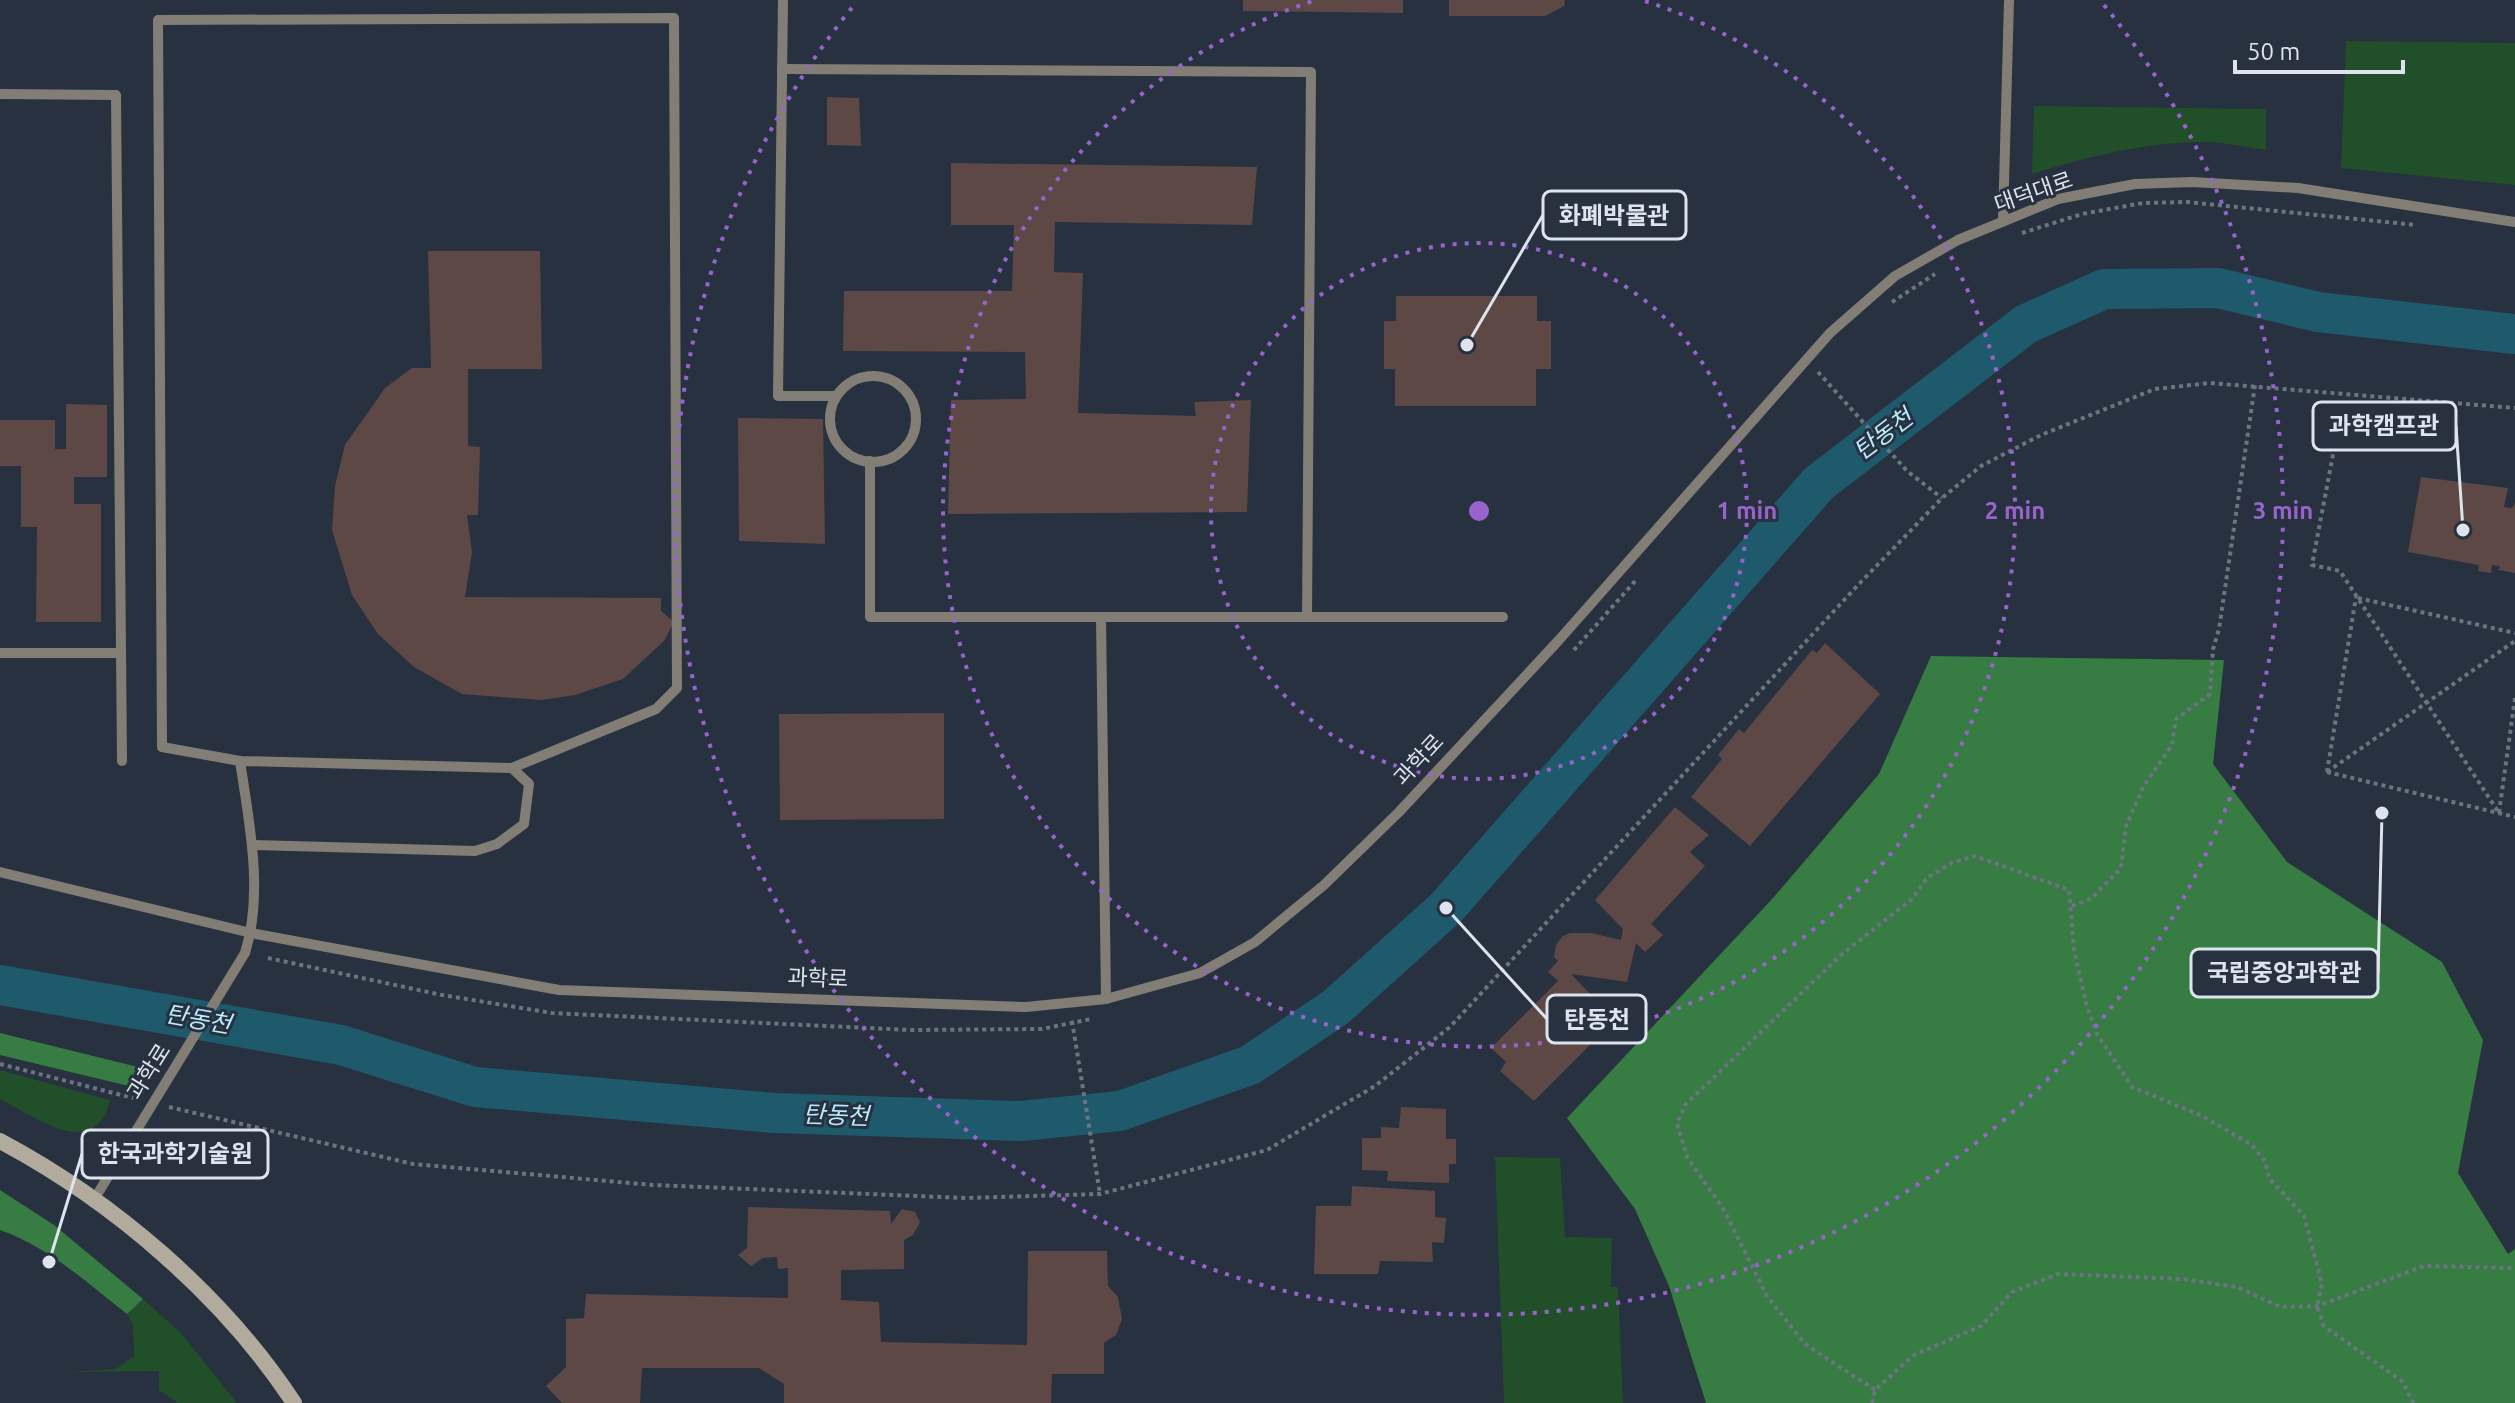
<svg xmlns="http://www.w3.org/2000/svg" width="2515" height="1403" font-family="Ubuntu,'Noto Sans KR',sans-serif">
<rect width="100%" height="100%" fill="#27313f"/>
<!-- green -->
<g fill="#204f29">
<path d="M2346,41l169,2v142l-174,-17z"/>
<path d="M2034,106l232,3v41c-21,-3 -42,-8 -63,-8 -57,0 -117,15 -171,32z"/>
<path d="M0,1070l110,30c-15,63 -74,17 -110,-1z"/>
<path d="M1495,1157l65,1 5,79 47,1 -1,49h7l5,116h-119z"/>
<path d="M143,1299l38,34 56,70h-59l-19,-13v-19l-91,1 48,-3 18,-13 -1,-31 -6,-11z"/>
</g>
<!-- forest -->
<g fill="#377c43">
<path d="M1931,656l293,4 -11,104 74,98 155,100 41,78 -25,133 50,81 7,-5v154h-809l-37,-117 -34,-77 -68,-91 206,-220 106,-124z"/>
<path d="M0,1033l146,36 -13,18 -133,-32z"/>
<path d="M0,1190l54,35 89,74 -16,15c-40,-31 -78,-67 -127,-84z"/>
</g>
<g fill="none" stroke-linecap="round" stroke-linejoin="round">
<!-- river -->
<path stroke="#1e5a6c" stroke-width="40" d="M0,985l341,60 134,42 299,26 247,8 99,-10 130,-46 86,-58 110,-99 373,-425 207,-159 78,-35 114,-1 100,24 197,22"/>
</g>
<!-- building -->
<g fill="#5d4845">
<path d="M1243,0h160v13l-160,-2z"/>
<path d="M1449,0h116l-1,6 -19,10h-96z"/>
<path d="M827,97l32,1 2,48 -34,-1z"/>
<path d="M951,163l306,4 -5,58 -197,-3 -1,50 29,1 -5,140 118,3 -2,-14 57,-2 -4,112 -299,2 3,-114 75,-1 -1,-47 -182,-1 1,-60h168l2,-66h-63z"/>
<path d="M428,251h112l2,118h-74v77l12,1 -2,68h-11l5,37 -7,45 196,1v13l13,11 -10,19 -41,38 -48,16 -34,5 -79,-6 -48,-27 -36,-33 -26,-39 -20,-65 3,-44 10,-41 40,-57 27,-20h19z"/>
<path d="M1396,296h141v25h14v48h-15v37h-141v-37h-11v-48h12z"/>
<path d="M66,404l41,1v72h-33v27h27v118h-65l1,-95h-16v-61h-21v-46h55v29h11z"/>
<path d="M738,418l85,1 2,125 -86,-3z"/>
<path d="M2421,477l87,11 -4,19 8,1 3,-5v70l-16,-3 1,-4 -8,-1 -1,8 -13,-2 1,-6 -71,-13z"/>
<path d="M1825,643l55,51 -130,152 -59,-49 31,-38 -4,-4 21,-26 5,4 68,-83 5,3z"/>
<path d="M944,713v106l-164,1 -1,-106z"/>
<path d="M1675,807l34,28 -19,17 15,14 -54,58 12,11 -18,17 -9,-9 -9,39 -56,-8 44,46 -81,81 -34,-30 6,-9 -15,-14 67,-67 -10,-9 10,-11 -4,-4 2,-12 7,-9 7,-3h21l30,7 2,-11 -28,-29z"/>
<path d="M1401,1107l45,2v30h10v25h-7v19l-62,-2 1,-10 -26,-1v-32h19v-11l18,1z"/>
<path d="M1352,1186l83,5v26l11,1 -2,25 -12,-1 1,20 -53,-1 -2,13h-64l2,-68h35z"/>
<path d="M748,1207l142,4 1,13 11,-15 13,3 5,10 -7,13 -9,5v29l-63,1v30l38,2 2,40 146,3 1,-94h79l1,35 10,11 4,22 -6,16 -12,8v31h-52l-1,29h-267v-19l-25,-16h-117l-2,35h-78l-16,-17 20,-19v-48l18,-1 2,-24 202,4v-30l-10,1 -1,-12 -14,1 -12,8 -13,-11 9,-7z"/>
</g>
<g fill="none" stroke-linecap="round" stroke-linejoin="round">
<!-- path -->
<g stroke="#6b7480" stroke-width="4" stroke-dasharray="4 4" stroke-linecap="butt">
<path d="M2022,233l60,-19 61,-11 44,-1 229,23"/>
<path d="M1892,302l43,-28"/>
<path d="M1818,372l89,99 35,27"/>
<path d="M2339,423l-27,142 28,6 159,242"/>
<path d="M2358,598l157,35"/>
<path d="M1574,650l63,-71"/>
<path d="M2327,772l188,-131"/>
<path d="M2327,772l188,45"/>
<path d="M2327,772l29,-175"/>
<path d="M2499,813l16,-115"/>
<path d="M2072,906l20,-8 29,-30 5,-42 17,-39 29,-42 4,-26 34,-25 3,-45 6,-20 36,-244"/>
<path d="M268,958l174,37 110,18 358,17 132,-1 49,-10"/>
<path d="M1072,1021l28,173"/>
<path d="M0,1064l137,35"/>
<path d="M169,1107l244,57 240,21 312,13 135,-4 167,-44 108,-64 75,-59 408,-442 84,-87 39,-32 60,-31 114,-46 55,-6 305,25"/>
<path d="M1875,1390l-70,-46 -38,-48 -43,-86 -37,-53 -10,-34 8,-18 156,-150 71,-56 15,-21 24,-15 24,-7 94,34 5,61 13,56 10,27 35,53 68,28 52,30 13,16 4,17 35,38 18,68 -5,22 7,20 79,56 9,19 6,2"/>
<path d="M1872,1403l3,-13 39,-35 67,-29 31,-34 46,-18 124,5 55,8 44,20 36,-1 107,-40 91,2"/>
</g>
<!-- lane -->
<g stroke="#827e76" stroke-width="10">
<path d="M783,0l-5,396h57"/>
<path d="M674,18l3,670 -21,21 -144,59 -272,-7 -78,-14 -4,-727z"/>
<path d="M782,69l529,3 -4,545"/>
<path d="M0,94l116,1 6,666"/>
<path d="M2003,221l6,-221"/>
<circle cx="873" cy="419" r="43"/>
<path d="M870,461v156h633"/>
<path d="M1101,617l5,382"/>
<path d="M0,653h121"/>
<path d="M253,845l222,6 22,-7 27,-20 5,-40 -17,-16"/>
<path d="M0,872l251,61 308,57 467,17 80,-8 94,-26 55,-31 69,-57 75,-73 160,-172 271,-307 65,-57 63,-36 100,-41 77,-15 57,-2 106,6 217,34"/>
<path d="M95,1198l150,-245c19,-61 4,-131 -5,-192"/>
</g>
<!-- secondary -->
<path stroke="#b1aa9d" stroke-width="16" d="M0,1141c113,60 224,155 294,262"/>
</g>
<!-- distance rings -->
<g fill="none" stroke="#9863cd" stroke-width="4" stroke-dasharray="4 8">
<circle cx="1479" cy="511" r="268"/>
<path d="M1645 1A536 536 0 1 1 1313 1"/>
<path d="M2104 5A804 804 0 1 1 854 5"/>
</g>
<g text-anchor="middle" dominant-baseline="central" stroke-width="6" stroke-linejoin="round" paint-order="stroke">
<!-- street labels -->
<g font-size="22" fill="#dde4ed" stroke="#27313f">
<text transform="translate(2033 191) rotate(-19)">대덕대로</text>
<text transform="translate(1418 759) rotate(-47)">과학로</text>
<text transform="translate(818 977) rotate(2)">과학로</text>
<text transform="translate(148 1071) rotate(-58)">과학로</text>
</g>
<!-- water labels -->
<g font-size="24" font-style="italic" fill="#baecfd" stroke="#27313f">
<text transform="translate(1883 434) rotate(-37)">탄동천</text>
<text transform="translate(198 1019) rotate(10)">탄동천</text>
<text transform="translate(836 1115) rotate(2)">탄동천</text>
</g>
</g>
<circle cx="1479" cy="511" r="12" fill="#9863cd" stroke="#27313f" stroke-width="4"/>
<g font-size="24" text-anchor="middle" font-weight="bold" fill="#9863cd" stroke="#27313f" stroke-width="6" stroke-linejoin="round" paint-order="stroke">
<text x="1747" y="519">1 min</text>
<text x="2015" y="519">2 min</text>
<text x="2283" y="519">3 min</text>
</g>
<!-- callouts -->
<path fill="none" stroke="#dde4ed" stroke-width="3" d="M1467 345L1543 215M2463 530L2456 426M2382 813L2378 973M1446 908L1547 1019M49 1262L82 1154"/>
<g fill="#dde4ed" stroke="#27313f" stroke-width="3">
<circle cx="1467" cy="345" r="8"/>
<circle cx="2463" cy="530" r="8"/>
<circle cx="2382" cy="813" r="8"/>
<circle cx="1446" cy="908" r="8"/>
<circle cx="49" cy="1262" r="8"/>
</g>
<g fill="#27313f" stroke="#dde4ed" stroke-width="3">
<rect x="1543" y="191" width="143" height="48" rx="8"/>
<rect x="2313" y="402" width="143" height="48" rx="8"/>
<rect x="2191" y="949" width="187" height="48" rx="8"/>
<rect x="1547" y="995" width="99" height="48" rx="8"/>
<rect x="82" y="1130" width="186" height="48" rx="8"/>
</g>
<g font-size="24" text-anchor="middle" font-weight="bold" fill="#dde4ed">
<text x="1614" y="224">화폐박물관</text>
<text x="2384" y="434">과학캠프관</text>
<text x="2284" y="981">국립중앙과학관</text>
<text x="1597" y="1028">탄동천</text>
<text x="175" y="1162">한국과학기술원</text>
</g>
<!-- scale -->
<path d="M2235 60v12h168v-12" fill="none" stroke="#dde4ed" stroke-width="4"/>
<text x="2247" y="60" font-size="24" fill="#dde4ed" stroke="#27313f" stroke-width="6" paint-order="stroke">50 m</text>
</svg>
